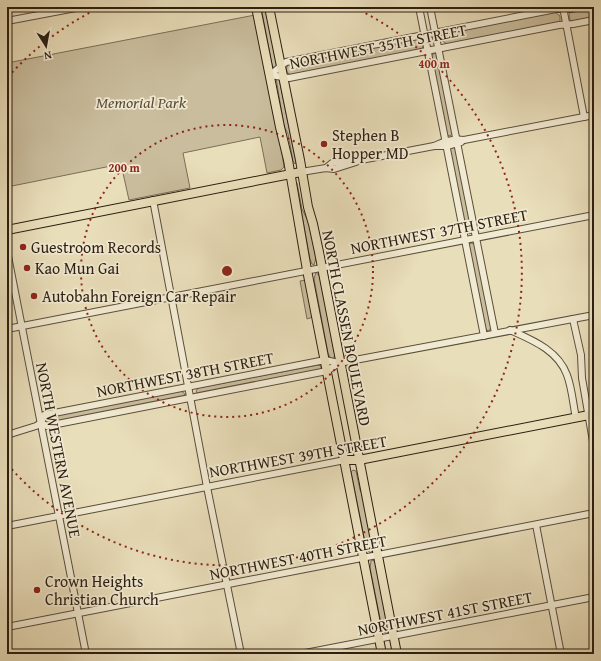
<svg xmlns="http://www.w3.org/2000/svg" width="601" height="661" font-family="'Gentium Book Plus',serif">
<rect width="100%" height="100%" fill="#e9deba"/>
<filter id="stains"><feTurbulence type="fractalNoise" baseFrequency=".005" numOctaves="4"/><feColorMatrix values="0 0 0 0 .2 0 0 0 0 .09 0 0 0 0 .02 0 0 0 .5 -.17"/></filter>
<radialGradient id="worn" r=".72"><stop offset=".6" stop-color="#630" stop-opacity="0"/><stop offset="1" stop-color="#630" stop-opacity=".3"/></radialGradient>
<!-- green -->
<g fill="#c9bd9d" stroke="#7a6e57">
<path d="M261,7h5l11,60 -3,1 -2,-3z"/>
<path d="M594,7v11l-21,4 -3,-2 -1,-6 3,-3z"/>
<path d="M555,12l5,4v5l-3,2 -110,21 -6,-4v-2l4,-4z"/>
<path d="M255,15l27,138 2,14 -3,3 -14,3 -7,-36 -77,16 7,35 -61,12 -8,-36 -114,23v-124z"/>
<path d="M418,39l5,4v4l-2,2 -130,26c-5,-2 -6,-7 -2,-11z"/>
<path d="M435,53l2,1 16,79 -3,3 -3,-1 -16,-79z"/>
<path d="M276,78h3l17,84 -1,2 -2,-3 -5,-27 -4,-8z"/>
<path d="M451,148h5l16,84 -2,2 -4,-2 -16,-82z"/>
<path d="M296,183h1l5,26 8,16 6,33 -2,7 -2,-1 -2,-5z"/>
<path d="M471,243l4,1 16,83 -2,4 -3,-1 -17,-85z"/>
<path d="M316,272l4,5 15,78 -2,4h-2l-3,-6 -14,-74z"/>
<path d="M306,280l7,37 -6,2 -7,-38z"/>
<path d="M318,365l3,1v4l-123,24 -2,-3 2,-3z"/>
<path d="M181,391l4,3 -1,3 -136,27 -4,-3 1,-3 2,-1z"/>
<path d="M353,470l3,1 4,19 3,6 10,53 -2,4 -2,-1 -3,-5 -15,-75z"/>
<path d="M373,560l3,4 12,66 -1,3h-2l-3,-5 -12,-60 1,-7z"/>
</g>
<g fill="none" stroke-linecap="round" stroke-linejoin="round">
<defs>
<g id="minor">
<path d="M419,7l65,329"/>
<path d="M430,7l65,326"/>
<path d="M563,7l21,110"/>
<path d="M7,21l74,-14"/>
<path d="M270,75l19,3 270,-53 14,-1 21,-4"/>
<path d="M270,75l16,-13 270,-53h15l9,-2"/>
<path d="M434,146c10,-5 19,-8 30,-6l130,-25"/>
<path d="M326,168l6,-5 29,-3 73,-14h13l14,-4"/>
<path d="M301,172l25,-4 8,1 22,-7"/>
<path d="M153,200l54,287 34,167"/>
<path d="M7,251l79,403"/>
<path d="M573,319l8,36 1,23 12,69"/>
<path d="M7,329l587,-114"/>
<path d="M510,330c22,10 48,20 57,45 5,13 6,29 9,43"/>
<path d="M41,423l6,3 280,-55 12,-8"/>
<path d="M7,435l29,-9 5,-3 3,-8 281,-55 14,3 255,-48"/>
<path d="M536,525l25,129"/>
<path d="M7,526l338,-66"/>
<path d="M7,627l587,-114"/>
<path d="M300,654l294,-57"/>
</g>
<g id="major">
<path d="M256,7l24,120 8,33 19,110 75,384"/>
<path d="M269,7l31,153 8,47 5,17 6,28 78,402"/>
<path d="M7,230l294,-58"/>
<path d="M345,460h14l235,-46"/>
</g>
</defs>
<!-- minor casing -->
<use href="#minor" stroke="#5b4e3b" stroke-width="8"/>
<!-- major casing -->
<use href="#major" stroke="#2c1e11" stroke-width="10"/>
<!-- minor -->
<use href="#minor" stroke="#f1ead2" stroke-width="6"/>
<!-- major -->
<use href="#major" stroke="#e9deba" stroke-width="8"/>
</g>
<!-- distance rings -->
<g fill="none" stroke="#8f2418" stroke-width="2" stroke-dasharray="2 4">
<circle cx="227" cy="271" r="146"/>
<path d="M8 77A293 293 0 0 1 99 8M355 8A293 293 0 1 1 8 465"/>
</g>
<!-- markers -->
<g fill="#8f2418" stroke="#f1ead2" stroke-width="1.5">
<circle cx="324" cy="144" r="4"/>
<circle cx="23" cy="247" r="4"/>
<circle cx="27" cy="268" r="4"/>
<circle cx="34" cy="296" r="4"/>
<circle cx="37" cy="590" r="4"/>
</g>
<g text-anchor="middle" dominant-baseline="central" stroke-width="3.5" stroke-linejoin="round" paint-order="stroke">
<!-- street labels -->
<g font-size="16" fill="#2c1e11" stroke="#f1ead2">
<text transform="translate(378 46) rotate(-11)">NORTHWEST 35TH STREET</text>
<text transform="translate(439 231) rotate(-11)">NORTHWEST 37TH STREET</text>
<text transform="translate(347 328) rotate(79)">NORTH CLASSEN BOULEVARD</text>
<text transform="translate(185 374) rotate(-11)">NORTHWEST 38TH STREET</text>
<text transform="translate(59 450) rotate(79)">NORTH WESTERN AVENUE</text>
<text transform="translate(298 456) rotate(-10)">NORTHWEST 39TH STREET</text>
<text transform="translate(298 557) rotate(-11)">NORTHWEST 40TH STREET</text>
<text transform="translate(445 613) rotate(-11)">NORTHWEST 41ST STREET</text>
</g>
<!-- park labels -->
<g font-size="16" font-style="italic" fill="#5b4e3b" stroke="#f1ead2">
<text x="141" y="102">Memorial Park</text>
</g>
<!-- poi labels -->
<g font-size="16" fill="#2c1e11" stroke="#f1ead2" text-anchor="start">
<text x="332" y="135">Stephen B<tspan x="332" dy="18">Hopper MD</tspan></text>
<text x="31" y="247">Guestroom Records</text>
<text x="35" y="268">Kao Mun Gai</text>
<text x="42" y="296">Autobahn Foreign Car Repair</text>
<text x="45" y="581">Crown Heights<tspan x="45" dy="18">Christian Church</tspan></text>
</g>
</g>
<circle cx="227" cy="271" r="6" fill="#8f2418" stroke="#f1ead2" stroke-width="2"/>
<g font-size="12" text-anchor="middle" font-weight="bold" fill="#8f2418" stroke="#f1ead2" stroke-width="3.5" stroke-linejoin="round" paint-order="stroke">
<text x="434" y="68">400 m</text>
<text x="124" y="172">200 m</text>
</g>
<!-- margin -->
<rect width="601" height="661" fill="none" stroke="#e9deba" stroke-width="24"/>
<rect x="8" y="8" width="585" height="645" fill="none" stroke="#2c1e11" stroke-width="2"/>
<rect x="12" y="12" width="577" height="637" fill="none" stroke="#2c1e11"/>
<!-- north arrow -->
<g transform="translate(46 46) rotate(169)" stroke="#f1ead2" stroke-width="3" paint-order="stroke">
<path d="M0-3L7 15L0 10L-7 15Z" fill="#2c1e11"/>
<text y="-6" font-size="11" font-weight="bold" text-anchor="middle" fill="#2c1e11">N</text>
</g>
<rect width="100%" height="100%" filter="url(#stains)"/>
<rect width="100%" height="100%" fill="url(#worn)"/>
</svg>
